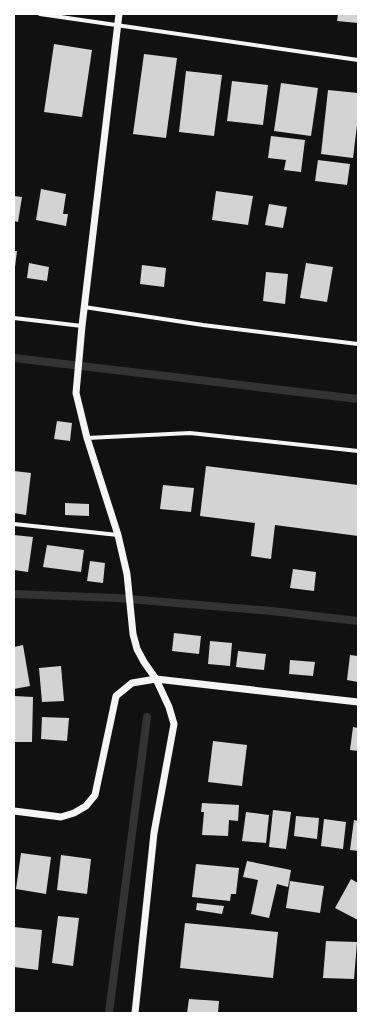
<svg xmlns="http://www.w3.org/2000/svg" width="372" height="1027" font-family="Montserrat,sans-serif">
<rect width="100%" height="100%" fill="#111"/>
<g fill="none" stroke-linecap="round" stroke-linejoin="round">
<!-- stream -->
<g stroke="#333" stroke-width="8">
<path d="M14,358l344,41"/>
<path d="M14,594l103,4 155,13 86,10"/>
<path d="M109,1013l38,-296"/>
</g>
</g>
<!-- building -->
<g fill="#d3d3d3">
<path d="M338,14h20v9l-21,-2z"/>
<path d="M54,44l38,6 -10,67 -38,-5z"/>
<path d="M144,54l33,4 -11,80 -33,-4z"/>
<path d="M186,71l36,4 -8,61 -35,-4z"/>
<path d="M232,81l36,4 -5,40 -36,-4z"/>
<path d="M281,83l37,5 -7,48 -37,-5z"/>
<path d="M328,90l30,3v24l-5,41 -32,-4z"/>
<path d="M271,136l34,4 -4,32 -17,-2 2,-10 -18,-2z"/>
<path d="M318,160l32,4 -3,21 -32,-4z"/>
<path d="M41,189l25,5 -3,20h5l-2,12 -30,-6z"/>
<path d="M216,191l37,5 -5,29 -36,-5z"/>
<path d="M14,196l8,1 -4,25 -4,-1z"/>
<path d="M269,204l18,3 -4,21 -18,-3z"/>
<path d="M14,251h3l-2,16h-1z"/>
<path d="M29,263l20,4 -2,14 -20,-3z"/>
<path d="M306,263l27,4 -6,35 -27,-4z"/>
<path d="M142,265l24,3 -2,19 -24,-3z"/>
<path d="M266,272l22,2 -3,30 -22,-3z"/>
<path d="M57,421l15,2 -2,18 -16,-2z"/>
<path d="M206,466l152,19v51l-83,-11 -4,34 -20,-3 4,-33 -55,-7z"/>
<path d="M14,471l17,2 -5,42 -12,-2z"/>
<path d="M163,485l31,3 -3,24 -31,-3z"/>
<path d="M65,503l24,1v12l-24,-1z"/>
<path d="M14,535l19,2 -5,35 -14,-2z"/>
<path d="M47,545l37,5 -3,22 -38,-5z"/>
<path d="M90,561l15,2 -2,20 -16,-2z"/>
<path d="M293,569l23,3 -2,19 -24,-3z"/>
<path d="M174,633l27,3 -2,18 -27,-3z"/>
<path d="M210,641l22,2 -2,23 -22,-2z"/>
<path d="M23,645l7,41 -16,3v-42z"/>
<path d="M238,651l28,3 -2,16 -28,-3z"/>
<path d="M350,655l8,1v26l-11,-2z"/>
<path d="M290,660l25,2 -2,14 -24,-2z"/>
<path d="M61,666l3,35 -22,1 -3,-34z"/>
<path d="M14,696l19,1 -1,45h-18z"/>
<path d="M42,717l27,1 -2,23 -26,-2z"/>
<path d="M353,727l5,1v23l-8,-1z"/>
<path d="M213,741l34,4 -5,41 -34,-4z"/>
<path d="M202,803l37,2 -1,16 -9,-1 -1,16 -26,-1 2,-23h-3z"/>
<path d="M273,810l18,2 -5,37 -17,-2z"/>
<path d="M246,812l23,3 -3,28 -24,-2z"/>
<path d="M296,816l23,2 -2,21 -23,-3z"/>
<path d="M324,819l22,3 -3,27 -22,-3z"/>
<path d="M354,820l4,1v30l-8,-1z"/>
<path d="M21,853l30,4 -5,37 -30,-5z"/>
<path d="M61,855l30,4 -4,35 -30,-4z"/>
<path d="M247,861l44,9 -3,17 -11,-3 -8,34 -18,-4 7,-34 -15,-3z"/>
<path d="M196,864l43,4 -3,26h-5l-1,7 -38,-4z"/>
<path d="M351,879l7,4v37l-23,-12z"/>
<path d="M290,881l34,5 -4,27 -34,-5z"/>
<path d="M197,903l27,3 -2,8 -26,-4z"/>
<path d="M58,916l21,2 -6,48 -21,-3z"/>
<path d="M185,923l93,9 -5,46 -93,-10z"/>
<path d="M14,927l28,3 -4,40 -24,-3z"/>
<path d="M326,941l31,1 -3,37 -31,-1z"/>
<path d="M189,999l30,2 -1,12h-31z"/>
</g>
<g fill="none" stroke-linecap="round" stroke-linejoin="round">
<!-- minor -->
<g stroke="#f5f5f5" stroke-width="4">
<path d="M40,14l318,46"/>
<path d="M84,307l119,18 155,19"/>
<path d="M14,318l68,8"/>
<path d="M87,438l103,-5 168,18"/>
<path d="M14,524l104,11"/>
</g>
<!-- tertiary -->
<g stroke="#f5f5f5" stroke-width="7">
<path d="M119,14l-37,312 -6,67 11,45 31,97 9,39 6,60 4,15 7,13 12,17 13,28 5,17 -20,109 -19,180"/>
<path d="M14,811l47,6 13,-4 12,-7 9,-11 21,-99 16,-13 24,-4 202,23"/>
</g>
</g>
<!-- border -->
<rect width="372" height="1027" fill="none" stroke="#ffffff" stroke-width="30"/>
</svg>
